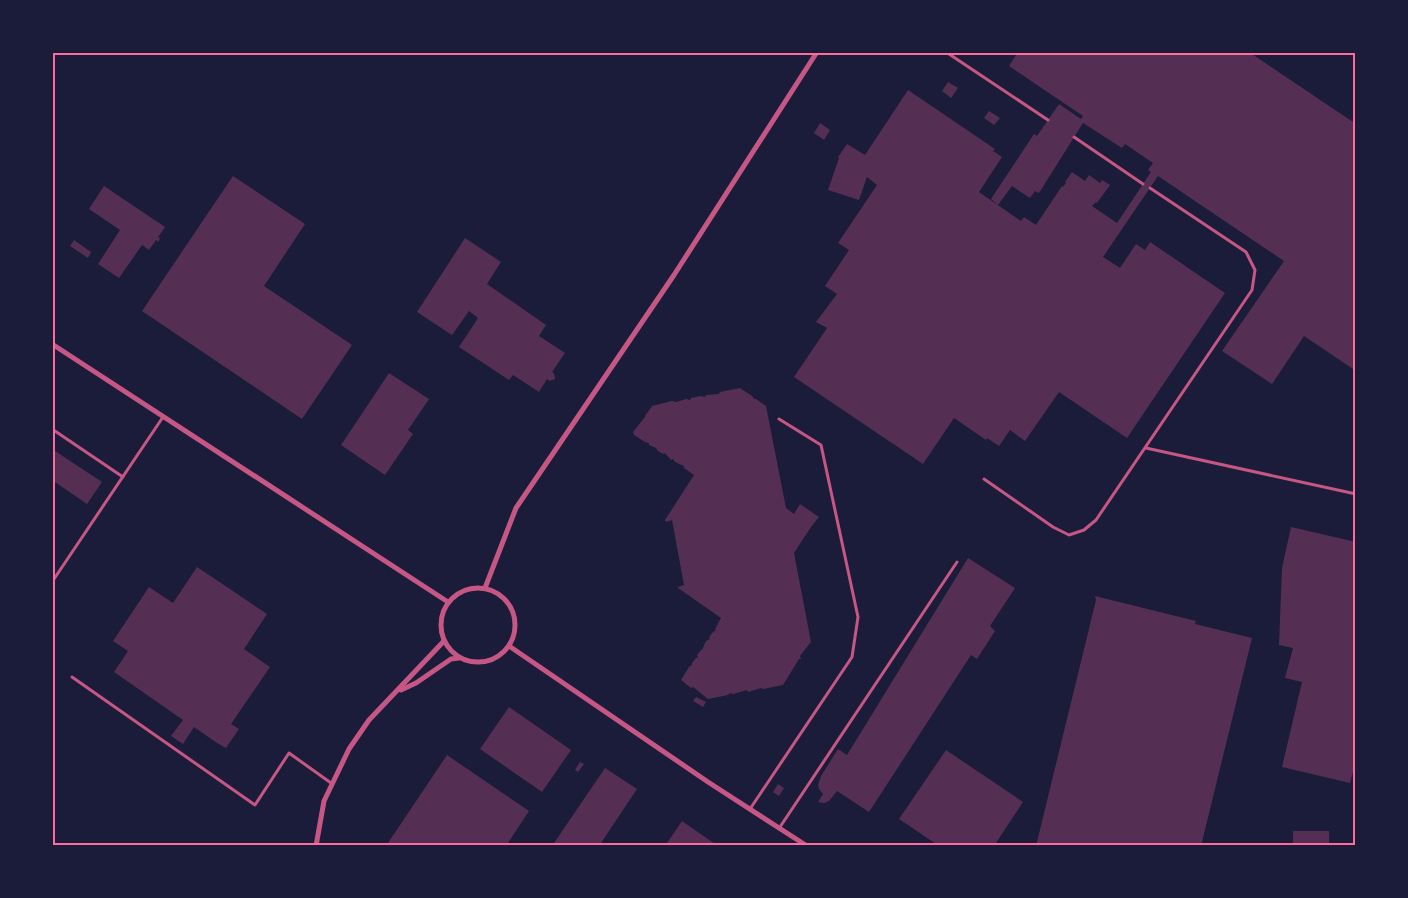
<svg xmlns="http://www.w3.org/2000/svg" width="1408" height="898" font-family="'Zilla Slab',serif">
<rect width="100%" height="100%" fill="#1b1b3a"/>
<!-- building -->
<g fill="#542f53">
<path d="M1018,52h231l107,72v247l-52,-35 -32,48 -50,-33 62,-90 -126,-85 -55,81 17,11 16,-24 9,6 5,-8 75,51 -98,145 -68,-46 -34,49 -15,-11 -11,16 -12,-8 -1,2 -32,-22 -31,46 -129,-87 33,-49 -11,-6 21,-28 -12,-8 24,-36 -11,-7 39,-58 -10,-8 -8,23 -31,-10 11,-32 -1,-1 9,-13 18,11 43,-65 87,59 -2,2 9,6 -23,35 42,29 3,-4 12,8 26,-39 1,1 3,-4 -1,-1 7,-10 13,9 4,-6 11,8 2,-3 8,5 -13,18 -1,-1 -4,4 25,17 34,-51 -3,-2 5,-7 -28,-19 -3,4 -39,-25 -44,70 -4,-2 -5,7 -18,-12 -14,19 -7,-6 43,-65 3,2 22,-32 22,15 2,-3 -74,-50z"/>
<path d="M948,82l10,6 -7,10 -9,-7z"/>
<path d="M989,111l11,7 -6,7 -10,-7z"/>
<path d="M820,123l10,7 -6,10 -10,-7z"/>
<path d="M233,176l72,48 -41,62 88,59 -50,74 -160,-108z"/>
<path d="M104,186l61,41 -7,10 2,1 -2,4 -2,-2 -7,10 -7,-5 -23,33 -21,-14 22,-34 -31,-21z"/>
<path d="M465,238l36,24 -14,22 59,41 -7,11 26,17 -13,19 2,1 1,6 -5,2 -3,-2 -8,13 -26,-17 -4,5 -50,-33 19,-29 -9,-7 -17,24 -35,-23z"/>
<path d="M74,240l17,12 -3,6 -18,-12z"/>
<path d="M389,373l40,26 -21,31 5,4 -28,41 -44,-30z"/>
<path d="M740,388l12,8 2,3h2l10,7 20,102 8,6 6,-10 19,13 -8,10 -17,26 17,89 -11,14 1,3h-2l-16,26 -20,4 -2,-1 -13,4 -1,-2 -14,4 -3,-1 -2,2 -20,4 -15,-12 -2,1 -10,-8 8,-13 3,-2v-2l3,-4 3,-2 -1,-2 4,-5h1l4,-9 4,-2 -1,-1 3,-5 4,-3 -1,-1 6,-11 -43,-30v-1l6,-2 -12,-65 -6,2 -1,-2 29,-45 -10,-7v-2l-9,-4 -2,-3 -2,1 -6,-7 -2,1 -5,-3 -2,-3 -7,-3v-2l-4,-1 -11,-7 -1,-3 12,-15v-1l7,-10 20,-5 4,1 10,-3 4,1 1,-2 10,-2 4,1 1,-2 13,-1 1,-2z"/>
<path d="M52,449l50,33 -15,22 -35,-24z"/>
<path d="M1291,527l65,15v218l-6,23 -68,-16 20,-85 -17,-4 8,-30 -14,-3 3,-77z"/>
<path d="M968,558l47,30 -25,38 5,5 -18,28 -6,-4 -102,157 -32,-21 -8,10 -5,2 -6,-1 5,-8 -4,-5 -1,-4 3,-9 17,-27 9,6z"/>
<path d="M197,567l70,47 -23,35 26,18 -39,57 8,5 -13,19 -9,-5 -23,-16 -11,17 -12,-8 12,-16 -69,-48 14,-21 -15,-10 36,-54 24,16z"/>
<path d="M1095,596l101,25 -1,3 57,14 -51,208h-165l60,-246z"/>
<path d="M696,697l10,5 -3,5 -10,-6z"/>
<path d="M509,707l62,43 -29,42 -62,-43z"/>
<path d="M946,750l77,52 -29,44h-55l-40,-27z"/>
<path d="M447,755l82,56 -23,35h-120z"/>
<path d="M580,762l4,2 -6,8 -3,-2z"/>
<path d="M605,768l32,21 -38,57h-47z"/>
<path d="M778,784l6,4 -5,8 -6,-4z"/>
<path d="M682,821l36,25h-53z"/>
<rect x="1293" y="831" width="36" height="15"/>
</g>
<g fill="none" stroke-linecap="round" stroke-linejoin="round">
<!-- service -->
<g stroke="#c65784" stroke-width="3">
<path d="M946,52l102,68"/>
<path d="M1074,137l69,47"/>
<path d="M52,429l71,48"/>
<path d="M1146,448l210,46"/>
<path d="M984,479l69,48 16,8 15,-5 12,-10 156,-230 3,-20 -9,-18 -96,-64"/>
<path d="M52,582l111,-165"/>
<path d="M72,677l183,128 34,-52 42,30"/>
<path d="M750,809l102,-152 6,-40 -37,-172 -42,-26"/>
<path d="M780,827l177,-265"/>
</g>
<!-- minor -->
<g stroke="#c65784" stroke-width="5">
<path d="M52,344l396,258"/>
<circle cx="478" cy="625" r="37"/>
<path d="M485,588l31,-80 158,-233 143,-223"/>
<path d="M509,646l199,136 99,64"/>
<path d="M401,690l15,-7 35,-24 8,-1"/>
<path d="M316,846l8,-45 25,-52 20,-29 75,-79"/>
</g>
</g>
<!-- border -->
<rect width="1408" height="898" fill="none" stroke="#1b1b3a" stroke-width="108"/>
<rect x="54" y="54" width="1300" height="790" fill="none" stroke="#ff6b9d" stroke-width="2"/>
</svg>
